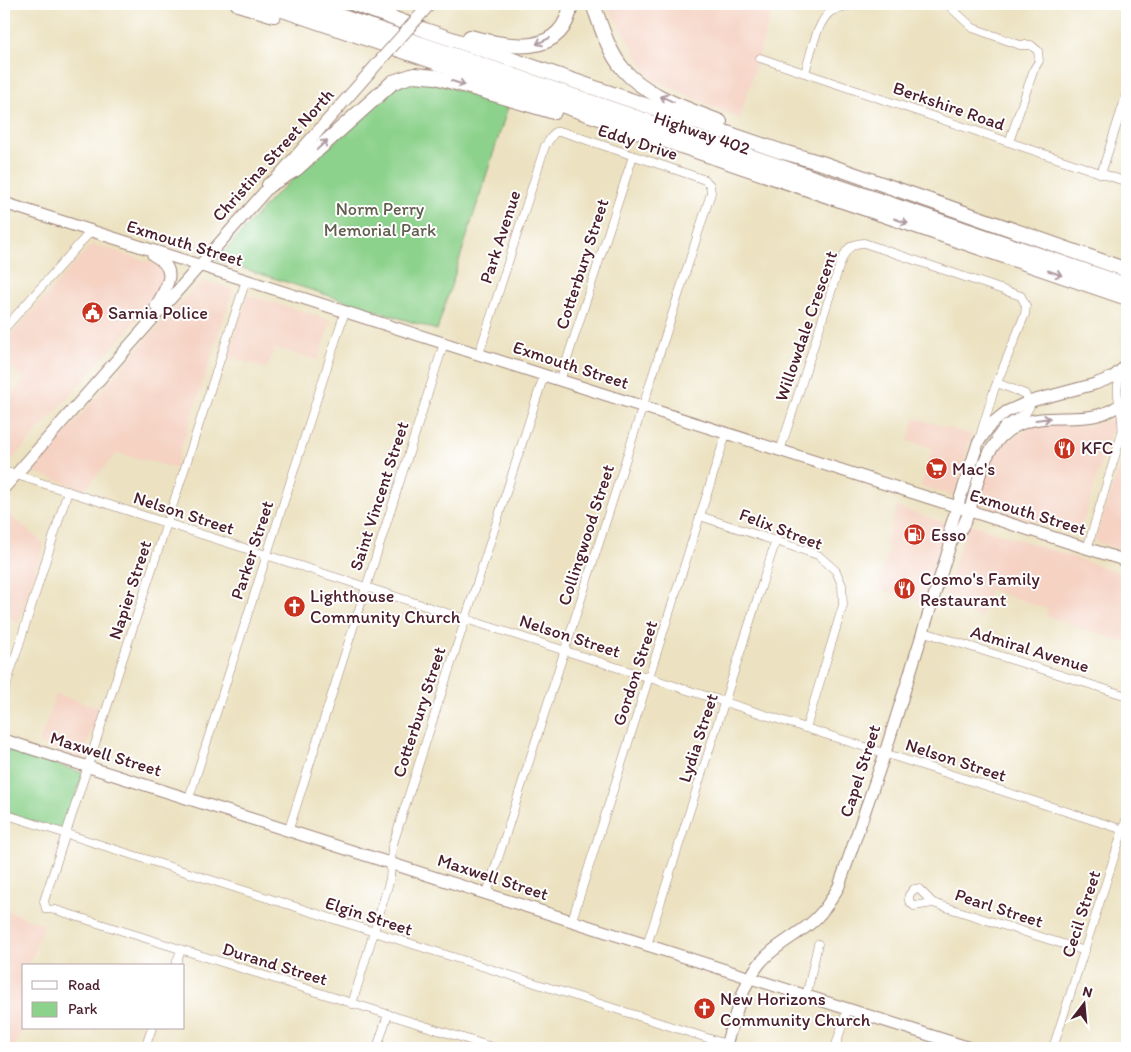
<svg xmlns="http://www.w3.org/2000/svg" width="1131" height="1052" font-family="Itim,sans-serif">
<rect width="100%" height="100%" fill="#fff"/>
<filter id="ink" filterUnits="userSpaceOnUse"><feTurbulence type="fractalNoise" baseFrequency=".02" numOctaves="2"/><feDisplacementMap in="SourceGraphic" scale="10" xChannelSelector="R" yChannelSelector="G"/><feConvolveMatrix kernelMatrix="1 2 1 2 8 2 1 2 1" color-interpolation-filters="sRGB"/></filter>
<filter id="wash" filterUnits="userSpaceOnUse"><feTurbulence type="fractalNoise" baseFrequency=".0096" numOctaves="4" result="noise"/><feDisplacementMap in="SourceGraphic" scale="20" xChannelSelector="R" yChannelSelector="G"/><feGaussianBlur stdDeviation="1.12" result="paint"/><feColorMatrix in="noise" values="0 0 0 0 0 0 0 0 0 0 0 0 0 0 0 0 0 1.4 0 .05"/><feComposite in="paint" operator="in"/></filter>
<g filter="url(#wash)">
<rect width="100%" height="100%" fill="#ece2c1"/>
<!-- built -->
<g fill="#f5d2c2">
<path d="M607,4h167l-34,115 -89,-40z"/>
<path d="M92,244l67,21 5,16 -35,48 -125,140v-64l21,-26 -21,-18v-18z"/>
<path d="M202,281l31,8 -58,179 -58,-15 -33,37 -52,-19 128,-147z"/>
<path d="M248,295l83,25 -13,40 -43,-12 -8,20 -39,-11z"/>
<path d="M915,418l57,17 -19,61 -32,-10 11,-38 -24,-7z"/>
<path d="M1115,418l-36,118 -100,-32v-17l20,-39 28,-19 23,-5 37,2z"/>
<path d="M1127,445v107l-33,-11z"/>
<path d="M897,507l50,16 -25,79 -45,-14 13,-41 -5,-2z"/>
<path d="M4,510l40,34 -26,80 -14,-12z"/>
<path d="M968,523l159,52v68l-81,-27 2,-7 -58,-19 -10,27 -39,-12z"/>
<path d="M56,694l43,13 -16,52 -44,-15z"/>
<path d="M4,909l40,16 -15,41h-5v58l-10,24 -10,-2z"/>
</g>
<!-- green -->
<g fill="#8dd28c" stroke="#6c785c">
<path d="M413,81l20,1 75,25 -71,223 -220,-70 55,-62 125,-112z"/>
<path d="M4,748l79,25 -19,58 -60,-19z"/>
</g>
</g>
<g filter="url(#ink)">
<g fill="none" stroke-linecap="round" stroke-linejoin="round">
<defs>
<g id="street">
<path d="M947,4l26,24 47,17h11l7,6 1,10 -5,8 -25,73"/>
<path d="M760,58l367,124"/>
<path d="M805,73c5,-16 12,-54 27,-62 9,-5 20,-6 31,-7"/>
<path d="M1101,174l26,-81"/>
<path d="M246,280l-202,621 2,8 10,1 439,138"/>
<path d="M4,329l86,-97"/>
<path d="M479,354l66,-208 10,-14h8l128,43 14,5 5,5 1,8 -224,700"/>
<path d="M560,381l73,-225"/>
<path d="M996,437l8,-11 22,-13 4,-7 -5,-12 -28,-11"/>
<path d="M780,451l60,-187c5,-12 9,-21 24,-21l157,53 5,10 -1,8 -31,76 -14,46"/>
<path d="M4,471l1123,360"/>
<path d="M700,516l118,39 18,16 6,14 1,20 -37,123"/>
<path d="M1087,549l35,-116c3,-23 -12,-41 1,-62"/>
<path d="M924,632l203,64"/>
<path d="M4,692l64,-201"/>
<path d="M189,798l156,-487"/>
<path d="M4,814l722,230"/>
<path d="M289,829l155,-486"/>
<path d="M933,903l-19,3 -5,-5v-6l5,-6h5l14,14 152,48"/>
<path d="M572,920l154,-486"/>
<path d="M647,945l129,-405"/>
<path d="M175,966l6,-16"/>
<path d="M806,997l12,-53"/>
<path d="M352,1004l38,-125 2,-32 152,-472"/>
<path d="M145,1048l7,-20"/>
<path d="M377,1048l11,-34"/>
<path d="M835,1048l12,-38"/>
<path d="M1053,1048l74,-231"/>
</g>
<g id="secondary">
<path d="M422,13l8,-9"/>
<path d="M4,203l1123,358"/>
<path d="M153,255c27,14 14,31 3,51"/>
<path d="M4,488l373,-424"/>
<path d="M951,542c30,-29 19,-83 57,-111 40,-28 80,4 119,-32"/>
<path d="M4,740l966,308"/>
<path d="M725,1048c9,-27 16,-62 35,-85 12,-15 30,-24 46,-36 15,-11 24,-25 33,-41l46,-133 66,-211 -1,-13 28,-86 13,-19 15,-12 22,-10 67,-18 18,-7 14,-12"/>
</g>
<g id="highway">
<path d="M238,4l36,11"/>
<path d="M265,4l862,294"/>
<path d="M305,4l822,281"/>
<path d="M354,4l71,26 355,121 45,13 302,106"/>
<path d="M593,4c8,22 15,47 30,65 24,28 65,40 97,53"/>
<path d="M470,37c37,10 93,22 101,-33"/>
<path d="M269,185l27,-16 97,-87 21,-7 22,2 118,35"/>
</g>
</defs>
<!-- street casing -->
<use href="#street" stroke="#9b8076" stroke-width="9"/>
<!-- secondary casing -->
<use href="#secondary" stroke="#9b8076" stroke-width="13"/>
<!-- highway casing -->
<use href="#highway" stroke="#9b8076" stroke-width="16"/>
<!-- street -->
<use href="#street" stroke="#fff" stroke-width="8"/>
<!-- secondary -->
<use href="#secondary" stroke="#fff" stroke-width="11"/>
<!-- highway -->
<use href="#highway" stroke="#fff" stroke-width="14"/>
<defs>
<path id="secondary-bridge" d="M377,64l45,-51"/>
</defs>
<!-- secondary-bridge casing -->
<use href="#secondary-bridge" stroke="#9b8076" stroke-width="13" stroke-linecap="butt"/>
<!-- secondary-bridge -->
<use href="#secondary-bridge" stroke="#fff" stroke-width="11"/>
</g>
<!-- one-way arrows -->
<defs><path id="oneway-shaft" d="M-6 0H5M1.5-3L5.5 0L1.5 3" fill="none" stroke-width="1.6" stroke-linecap="round" stroke-linejoin="round" transform="scale(1.25)"/></defs>
<g stroke="#ae9aa0">
<use href="#oneway-shaft" transform="translate(543 41) rotate(155)"/>
<use href="#oneway-shaft" transform="translate(458 83) rotate(17)"/>
<use href="#oneway-shaft" transform="translate(667 99) rotate(-156)"/>
<use href="#oneway-shaft" transform="translate(322 145) rotate(-43)"/>
<use href="#oneway-shaft" transform="translate(901 221) rotate(19)"/>
<use href="#oneway-shaft" transform="translate(1055 273) rotate(19)"/>
<use href="#oneway-shaft" transform="translate(1043 419) rotate(-7)"/>
</g>
</g>
<!-- icons -->
<defs>
<symbol id="civic-disc" viewBox="-11 -11 22 22"><circle r="9.5" fill="#c8321e" stroke="#fff"/><path d="M-.6-6.5H3V-4.5H.6V-3L4-1V1h2V6H-6V1h2V-1L-.6-3ZM-1.2 2.5V6h2.4V2.5Z" fill="#fff"/></symbol>
<symbol id="restaurant-disc" viewBox="-11 -11 22 22"><circle r="9.5" fill="#c8321e" stroke="#fff"/><path d="M-5-6h1v4h1v-4h1v4h1v-4h1v5L-1.5 .5V6h-2V.5L-5-1ZM5-6V6H3V1.5H1.5Q1.5-4 5-6Z" fill="#fff"/></symbol>
<symbol id="supermarket-disc" viewBox="-11 -11 22 22"><circle r="9.5" fill="#c8321e" stroke="#fff"/><path d="M-6-5.5h2.5l.6 2H6L4.5 2H-2.5L-4.4-4H-6ZM-1.5 3.2a1.3 1.3 0 1 0 .1 0ZM3 3.2a1.3 1.3 0 1 0 .1 0Z" fill="#fff"/></symbol>
<symbol id="fuel-disc" viewBox="-11 -11 22 22"><circle r="9.5" fill="#c8321e" stroke="#fff"/><path d="M-5.5-6h7V0h2V4h1.3V-2.5L3-4.5l.8-.8L6-3V5H2.5V1h-1V6h-7ZM-4.2-4.7v3.2H.2V-4.7Z" fill="#fff"/></symbol>
<symbol id="church-disc" viewBox="-11 -11 22 22"><circle r="9.5" fill="#c8321e" stroke="#fff"/><path d="M-1.2-6h2.4v3.5h3.3v2.4h-3.3V6h-2.4V-.1h-3.3v-2.4h3.3Z" fill="#fff"/></symbol>
</defs>
<g fill-rule="evenodd">
<use href="#civic-disc" x="80" y="300" width="25" height="25"/>
<use href="#restaurant-disc" x="1052" y="436" width="25" height="25"/>
<use href="#supermarket-disc" x="924" y="456" width="25" height="25"/>
<use href="#fuel-disc" x="902" y="522" width="25" height="25"/>
<use href="#restaurant-disc" x="892" y="576" width="25" height="25"/>
<use href="#church-disc" x="282" y="594" width="25" height="25"/>
<use href="#church-disc" x="692" y="996" width="25" height="25"/>
</g>
<g text-anchor="middle" dominant-baseline="central" stroke-width="4" stroke-linejoin="round" paint-order="stroke">
<!-- street labels -->
<g font-size="18" fill="#4a1f2b" stroke="#fff">
<text transform="translate(949 106) rotate(19)">Berkshire Road</text>
<text transform="translate(702 133) rotate(19)">Highway 402</text>
<text transform="translate(638 142) rotate(18)">Eddy Drive</text>
<text transform="translate(273 155) rotate(-48)">Christina Street North</text>
<text transform="translate(500 237) rotate(-72)">Park Avenue</text>
<text transform="translate(185 243) rotate(17)">Exmouth Street</text>
<text transform="translate(582 264) rotate(-72)">Cotterbury Street</text>
<text transform="translate(806 326) rotate(-71)">Willowdale Crescent</text>
<text transform="translate(571 365) rotate(18)">Exmouth Street</text>
<text transform="translate(379 496) rotate(-72)">Saint Vincent Street</text>
<text transform="translate(1028 512) rotate(17)">Exmouth Street</text>
<text transform="translate(184 513) rotate(18)">Nelson Street</text>
<text transform="translate(781 529) rotate(21)">Felix Street</text>
<text transform="translate(586 535) rotate(-72)">Collingwood Street</text>
<text transform="translate(252 550) rotate(-72)">Parker Street</text>
<text transform="translate(130 590) rotate(-72)">Napier Street</text>
<text transform="translate(570 636) rotate(18)">Nelson Street</text>
<text transform="translate(1030 649) rotate(17)">Admiral Avenue</text>
<text transform="translate(635 673) rotate(-72)">Gordon Street</text>
<text transform="translate(419 712) rotate(-72)">Cotterbury Street</text>
<text transform="translate(698 738) rotate(-72)">Lydia Street</text>
<text transform="translate(106 754) rotate(17)">Maxwell Street</text>
<text transform="translate(956 760) rotate(18)">Nelson Street</text>
<text transform="translate(860 771) rotate(-72)">Capel Street</text>
<text transform="translate(493 877) rotate(18)">Maxwell Street</text>
<text transform="translate(999 908) rotate(18)">Pearl Street</text>
<text transform="translate(1081 914) rotate(-72)">Cecil Street</text>
<text transform="translate(369 916) rotate(18)">Elgin Street</text>
<text transform="translate(275 964) rotate(17)">Durand Street</text>
</g>
<!-- park labels -->
<g font-size="18" fill="#615e4d" stroke="#fff">
<text x="380" y="209">Norm Perry<tspan x="380" dy="21">Memorial Park</tspan></text>
</g>
<!-- poi labels -->
<g font-size="18" fill="#4a1f2b" stroke="#fff" text-anchor="start">
<text x="108" y="313">Sarnia Police</text>
<text x="1081" y="448">KFC</text>
<text x="952" y="469">Mac's</text>
<text x="931" y="535">Esso</text>
<text x="920" y="579">Cosmo's Family<tspan x="920" dy="21">Restaurant</tspan></text>
<text x="310" y="596">Lighthouse<tspan x="310" dy="21">Community Church</tspan></text>
<text x="720" y="999">New Horizons<tspan x="720" dy="21">Community Church</tspan></text>
</g>
</g>
<!-- margin -->
<rect width="1131" height="1052" fill="none" stroke="#fff" stroke-width="20"/>
<!-- legend -->
<rect x="22" y="964" width="162" height="65" fill="#ffffff" stroke="#b7a5aa"/>
<rect x="32" y="981" width="25" height="8" fill="#ffffff" stroke="#b7a5aa"/>
<text x="68" y="990" font-size="15" fill="#4a1f2b">Road</text>
<rect x="32" y="1002" width="25" height="15" fill="#8dd28c" stroke="#b7a5aa"/>
<text x="68" y="1014" font-size="15" fill="#4a1f2b">Park</text>
<!-- north arrow -->
<g transform="translate(1084 1004) rotate(16)" stroke="#ffffff" stroke-width="4" paint-order="stroke">
<path d="M0-4L9 19L0 12L-9 19Z" fill="#4a1f2b"/>
<text y="-8" font-size="14" font-weight="bold" text-anchor="middle" fill="#4a1f2b">N</text>
</g>
</svg>
